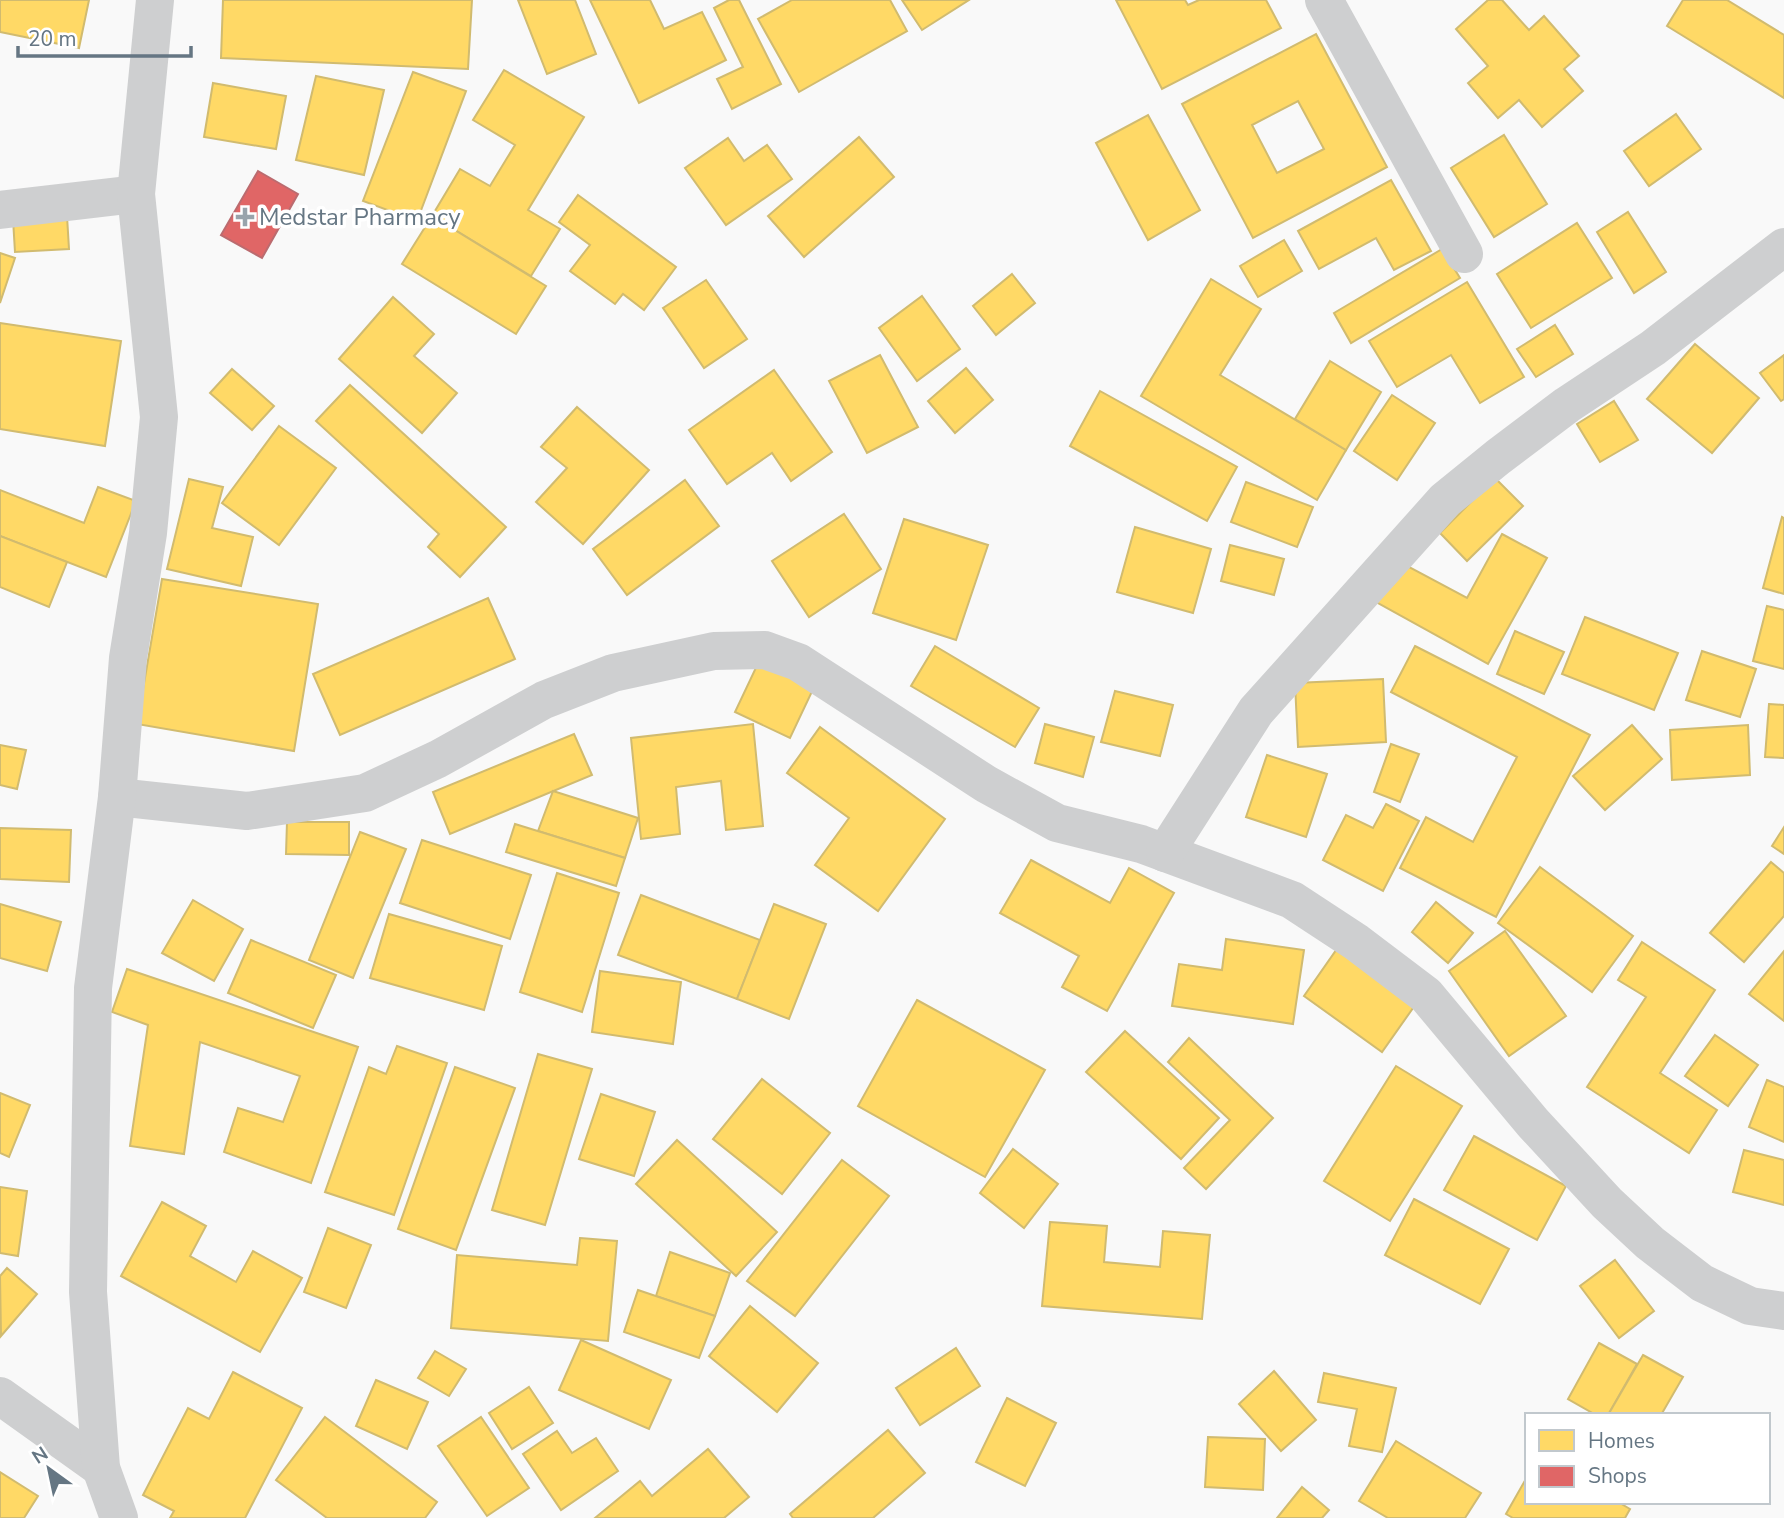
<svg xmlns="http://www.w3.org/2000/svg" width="1784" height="1518" font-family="'Nunito Sans',sans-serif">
<rect width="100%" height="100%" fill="#f9f9f9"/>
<!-- homes -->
<g fill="#ffd966" stroke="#d1bb6f" stroke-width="2" fill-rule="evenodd">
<path d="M0,0h89l-10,48 -79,-16z"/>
<path d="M223,0h249l-4,69 -247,-11z"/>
<path d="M518,0h57l21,54 -49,20z"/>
<path d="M590,0h60l14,29 38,-17 24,48 -87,43z"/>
<path d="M729,0h10l42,84 -49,25 -15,-30 26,-12 -29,-59z"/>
<path d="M792,0h98l17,31 -108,61 -41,-73z"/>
<path d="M902,0h67l-47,30z"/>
<path d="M1116,0h69l3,5 11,-5h67l15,28 -119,61z"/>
<path d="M1488,0h14l27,30 15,-14 35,40 -15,13 19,22 -41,36 -23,-27 -21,18 -30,-35 20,-17 -32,-37z"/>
<path d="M1683,0h44l57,35v63l-117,-72z"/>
<path d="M1316,34l71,133 -134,71 -71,-134zM1298,101l26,48 -47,24 -25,-48z"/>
<path d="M504,70l80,47 -56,93 32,19 -29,47 -99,-60 28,-47 30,17 25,-41 -42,-25z"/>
<path d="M413,72l53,19 -49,130 -54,-20z"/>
<path d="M316,76l68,14 -20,85 -68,-15z"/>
<path d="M213,83l73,13 -10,53 -72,-12z"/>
<path d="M1676,114l25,35 -52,37 -25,-35z"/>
<path d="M1148,115l52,95 -52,30 -52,-97z"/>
<path d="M1504,135l43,69 -53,33 -43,-69z"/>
<path d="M859,137l35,40 -90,80 -36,-41z"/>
<path d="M728,138l16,23 23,-16 25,34 -66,46 -41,-57z"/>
<path d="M1391,180l40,71 -37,19 -18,-32 -57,31 -21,-38z"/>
<path d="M578,195l98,72 -32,43 -21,-16 -8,10 -45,-33 20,-26 -31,-23z"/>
<path d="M1628,212l38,60 -32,21 -37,-61z"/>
<path d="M67,216l2,33 -54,3 -2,-33z"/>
<path d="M432,216l114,70 -30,48 -114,-70z"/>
<path d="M1577,223l35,55 -81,50 -34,-54z"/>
<path d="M1284,240l18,31 -44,26 -18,-31z"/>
<path d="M1442,249l18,29 -109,65 -17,-30z"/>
<path d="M0,253l15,5 -15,45z"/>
<path d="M1012,274l23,29 -39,32 -23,-29z"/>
<path d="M1211,279l50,30 -41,66 126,75 -29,50 -176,-104z"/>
<path d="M706,280l41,59 -43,29 -41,-60z"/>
<path d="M1467,282l57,95 -44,26 -29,-48 -54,32 -28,-46z"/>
<path d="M922,296l38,53 -43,32 -38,-53z"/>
<path d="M393,297l41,37 -20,22 43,37 -35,40 -83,-74z"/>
<path d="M0,323l121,18 -16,105 -105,-17z"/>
<path d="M1555,325l18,29 -37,23 -19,-28z"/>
<path d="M1695,344l64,54 -47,55 -65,-54z"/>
<path d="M880,355l38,72 -51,26 -38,-72z"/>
<path d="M1784,355v44l-3,2 -21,-28z"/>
<path d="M1330,361l51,31 -35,58 -51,-31z"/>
<path d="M966,368l27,32 -38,33 -27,-32z"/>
<path d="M232,369l42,37 -22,24 -42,-37z"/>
<path d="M774,370l58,82 -41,29 -19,-28 -45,31 -38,-54z"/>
<path d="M350,385l156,142 -46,50 -32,-30 11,-13 -123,-113z"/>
<path d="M1100,391l137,76 -30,54 -137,-75z"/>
<path d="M1392,395l43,28 -38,57 -43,-29z"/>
<path d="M1614,401l24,39 -38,22 -23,-38z"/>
<path d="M577,407l72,63 -66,74 -47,-42 31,-34 -26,-21z"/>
<path d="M279,426l57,42 -57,77 -57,-42z"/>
<path d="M1495,478l28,28 -56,55 -27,-28z"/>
<path d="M189,479l34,8 -11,41 41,9 -12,49 -74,-17z"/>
<path d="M685,480l34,46 -92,69 -34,-46z"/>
<path d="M1246,482l67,25 -16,40 -66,-25z"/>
<path d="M98,487l38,14 -30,76 -106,-41v-46l84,33z"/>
<path d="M844,514l37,55 -72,48 -37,-56z"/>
<path d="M1782,517l2,1v76l-21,-6z"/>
<path d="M904,519l84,26 -32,95 -83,-27z"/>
<path d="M1135,527l76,22 -18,64 -76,-21z"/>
<path d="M1502,534l45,24 -59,106 -114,-63 24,-40 69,37z"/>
<path d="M0,536l67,26 -18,45 -49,-20z"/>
<path d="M1230,545l54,14 -10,36 -53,-14z"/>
<path d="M162,579l156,25 -24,147 -157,-27z"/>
<path d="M488,598l27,61 -175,76 -27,-61z"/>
<path d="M1767,606l17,4v59l-31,-8z"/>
<path d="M1585,617l93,36 -24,57 -92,-36z"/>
<path d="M1515,631l49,21 -20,42 -47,-20z"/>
<path d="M935,646l104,62 -24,39 -104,-61z"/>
<path d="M1415,646l175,89 -94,182 -96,-49 26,-51 47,25 44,-85 -126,-65z"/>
<path d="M1702,651l54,18 -16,48 -54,-17z"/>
<path d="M761,657l55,26 -26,55 -55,-26z"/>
<path d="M1383,679l3,63 -88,5 -3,-64z"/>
<path d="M1115,691l58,14 -13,51 -59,-14z"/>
<path d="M1769,704l15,1v53l-19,-1z"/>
<path d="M753,724l10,102 -37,4 -5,-49 -45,6 4,47 -39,5 -10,-101z"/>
<path d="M1045,724l49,13 -11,40 -48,-14z"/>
<path d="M1632,725l30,34 -57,51 -32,-34z"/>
<path d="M1748,725l2,50 -78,5 -2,-50z"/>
<path d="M820,727l125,92 -67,92 -63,-46 34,-47 -62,-45z"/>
<path d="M574,734l18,41 -142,59 -17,-42z"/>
<path d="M1391,744l28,10 -19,48 -26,-10z"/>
<path d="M0,745l26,5 -9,39 -17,-4z"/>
<path d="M1267,755l60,19 -21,63 -60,-20z"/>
<path d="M553,791l85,27 -13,40 -87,-27z"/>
<path d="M1386,804l33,17 -36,70 -60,-31 23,-45 27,13z"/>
<path d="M287,822h62v33l-63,-1z"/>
<path d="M515,824l110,34 -9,28 -110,-34z"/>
<path d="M1784,827v27l-12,-8z"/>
<path d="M0,828l71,2 -2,52 -69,-3z"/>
<path d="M360,832l46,17 -53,129 -44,-18z"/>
<path d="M422,840l109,35 -21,64 -110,-36z"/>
<path d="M1031,860l79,43 19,-35 45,25 -67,118 -45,-24 17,-31 -79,-43z"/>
<path d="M1771,862l13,11v43l-40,46 -34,-29z"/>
<path d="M1540,867l93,69 -41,56 -94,-69z"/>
<path d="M557,873l62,20 -37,119 -62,-20z"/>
<path d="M641,895l119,45 -23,59 -119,-44z"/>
<path d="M193,900l50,29 -29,52 -52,-28z"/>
<path d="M1436,902l37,31 -25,30 -36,-31z"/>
<path d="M0,904l61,18 -14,49 -47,-13z"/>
<path d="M774,904l52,20 -37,95 -52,-20z"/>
<path d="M389,914l113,32 -18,64 -114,-32z"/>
<path d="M1505,931l61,85 -57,40 -60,-85z"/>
<path d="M1226,939l78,11 -11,74 -121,-18 7,-42 43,6z"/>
<path d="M251,940l85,35 -23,53 -85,-35z"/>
<path d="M1642,942l73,48 -55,83 57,37 -28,43 -102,-66 59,-90 -28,-17z"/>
<path d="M1339,946l79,55 -36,51 -78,-56z"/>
<path d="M1784,951v70l-35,-27z"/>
<path d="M127,969l231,78 -47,136 -87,-31 14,-44 45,14 17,-46 -100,-34 -16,112 -54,-8 18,-121 -36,-13z"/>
<path d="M600,971l81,11 -8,62 -81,-12z"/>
<path d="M917,1000l128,70 -60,107 -127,-71z"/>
<path d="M1125,1031l94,87 -38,41 -95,-87z"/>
<path d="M1715,1035l43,30 -30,41 -43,-30z"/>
<path d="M1189,1038l84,80 -67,71 -22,-21 46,-48 -62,-58z"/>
<path d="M397,1046l50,17 -53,152 -69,-23 44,-125 17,7z"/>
<path d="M538,1054l54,15 -47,156 -53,-15z"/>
<path d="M1396,1066l66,40 -72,115 -66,-40z"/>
<path d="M455,1067l60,21 -59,162 -58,-21z"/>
<path d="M762,1079l68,54 -48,61 -69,-55z"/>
<path d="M1767,1080l17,7v55l-35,-15z"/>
<path d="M0,1093l30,12 -21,52 -9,-4z"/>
<path d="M601,1094l54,18 -21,64 -55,-17z"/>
<path d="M1474,1136l92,50 -29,54 -93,-50z"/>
<path d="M677,1140l100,92 -41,44 -100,-92z"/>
<path d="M1013,1149l45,35 -34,44 -44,-35z"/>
<path d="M1744,1150l40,10v45l-51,-13z"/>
<path d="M842,1160l47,36 -94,120 -48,-35z"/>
<path d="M0,1187l27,4 -9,65 -18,-3z"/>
<path d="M1414,1199l95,50 -29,55 -95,-49z"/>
<path d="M162,1202l44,24 -16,30 46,26 17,-31 49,27 -42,74 -139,-76z"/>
<path d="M1050,1222l57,4 -3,36 56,5 3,-36 47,4 -8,84 -160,-13z"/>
<path d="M328,1228l43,17 -25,63 -42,-16z"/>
<path d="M580,1238l37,3 -9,100 -157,-13 6,-73 120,10z"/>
<path d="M670,1252l60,21 -15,43 -59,-20z"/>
<path d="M1615,1260l39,51 -35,27 -39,-52z"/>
<path d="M7,1268l30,26 -36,42 -1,-60z"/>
<path d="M638,1290l77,26 -16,42 -75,-26z"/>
<path d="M750,1306l68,57 -41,49 -68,-56z"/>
<path d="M581,1340l90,40 -22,49 -90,-39z"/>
<path d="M1599,1343l38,21 -29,51h-12l-28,-16z"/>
<path d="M956,1348l24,38 -60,39 -24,-37z"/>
<path d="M435,1351l31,18 -17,27 -31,-18z"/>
<path d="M1643,1355l40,22 -22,38h-53z"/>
<path d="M1274,1371l42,49 -35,31 -42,-47z"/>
<path d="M233,1372l69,36 -57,110h-75l4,-7 -31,-16 45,-87 21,11z"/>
<path d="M1324,1373l72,15 -14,64 -33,-6 8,-37 -39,-7z"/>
<path d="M376,1380l52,22 -21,47 -51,-23z"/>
<path d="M529,1387l24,36 -41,26 -23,-36z"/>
<path d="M1007,1398l49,25 -31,63 -49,-24z"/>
<path d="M325,1417l112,85 -12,16h-98l-51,-38z"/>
<path d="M481,1417l48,71 -42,28 -49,-70z"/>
<path d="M888,1430l37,43 -52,45h-80l-3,-4z"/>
<path d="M557,1431l15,22 24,-15 22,33 -57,39 -38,-56z"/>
<path d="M1208,1437l57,2 -2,51 -58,-3z"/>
<path d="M1396,1441l85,52 -16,25h-77l-29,-17z"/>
<path d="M708,1449l41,48 -25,21h-129l45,-37 12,15z"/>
<path d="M0,1472l38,24 -14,22h-24z"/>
<path d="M1527,1477v25h91l12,7 -5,9h-112l-7,-4z"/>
<path d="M1302,1487l27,23 -7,8h-45z"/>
</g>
<!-- shops -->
<path fill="#e06666" stroke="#bb6b6f" stroke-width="2" d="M258,171l40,23 -36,64 -41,-23z"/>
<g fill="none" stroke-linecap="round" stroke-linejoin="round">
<!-- street -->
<g stroke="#cecfd0" stroke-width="38">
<path d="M1324,0l140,254"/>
<path d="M0,210l136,-16"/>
<path d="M117,797l130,14 118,-18 73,-34 106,-59 69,-27 101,-22 51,-1 33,12 188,122 71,39 84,21 151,56 64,42 70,53 107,128 74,80 43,40 52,40 48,23 34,5"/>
<path d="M1165,853l91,-142 189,-211 53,-43 69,-52 86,-57 131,-101"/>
<path d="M0,1396l101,72"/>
<path d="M119,1518l-18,-50 -13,-176 5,-304 24,-191 11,-139 20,-125 11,-116 -23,-223 19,-194"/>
</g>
</g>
<!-- markers -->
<path fill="#99a4ac" stroke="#fff" stroke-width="2.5" d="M241.5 206.5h7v7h7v7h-7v7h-7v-7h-7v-7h7z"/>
<g text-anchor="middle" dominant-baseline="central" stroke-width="7" stroke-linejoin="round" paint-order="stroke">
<!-- poi labels -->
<g font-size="24" fill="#657683" stroke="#fff" text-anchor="start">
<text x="259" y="217">Medstar Pharmacy</text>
</g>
</g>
<!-- legend -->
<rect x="1525" y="1413" width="245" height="91" fill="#ffffff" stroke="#c1c8cd" stroke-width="2"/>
<rect x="1539" y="1430" width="35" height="21" fill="#ffd966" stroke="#c1c8cd" stroke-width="2"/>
<text x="1588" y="1448" font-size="21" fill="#657683">Homes</text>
<rect x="1539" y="1466" width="35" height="21" fill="#e06666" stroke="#c1c8cd" stroke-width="2"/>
<text x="1588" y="1483" font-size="21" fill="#657683">Shops</text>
<!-- north arrow -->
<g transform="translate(49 1469) rotate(327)" stroke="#ffffff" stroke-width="5" paint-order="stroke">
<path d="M0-5L12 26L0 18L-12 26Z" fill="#657683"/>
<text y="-10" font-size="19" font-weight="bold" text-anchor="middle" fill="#657683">N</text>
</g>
<!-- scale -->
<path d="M18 46v10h173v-10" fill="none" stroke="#657683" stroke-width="3.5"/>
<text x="28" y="46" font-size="21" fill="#657683" stroke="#ffffff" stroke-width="5" paint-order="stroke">20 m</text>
</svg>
